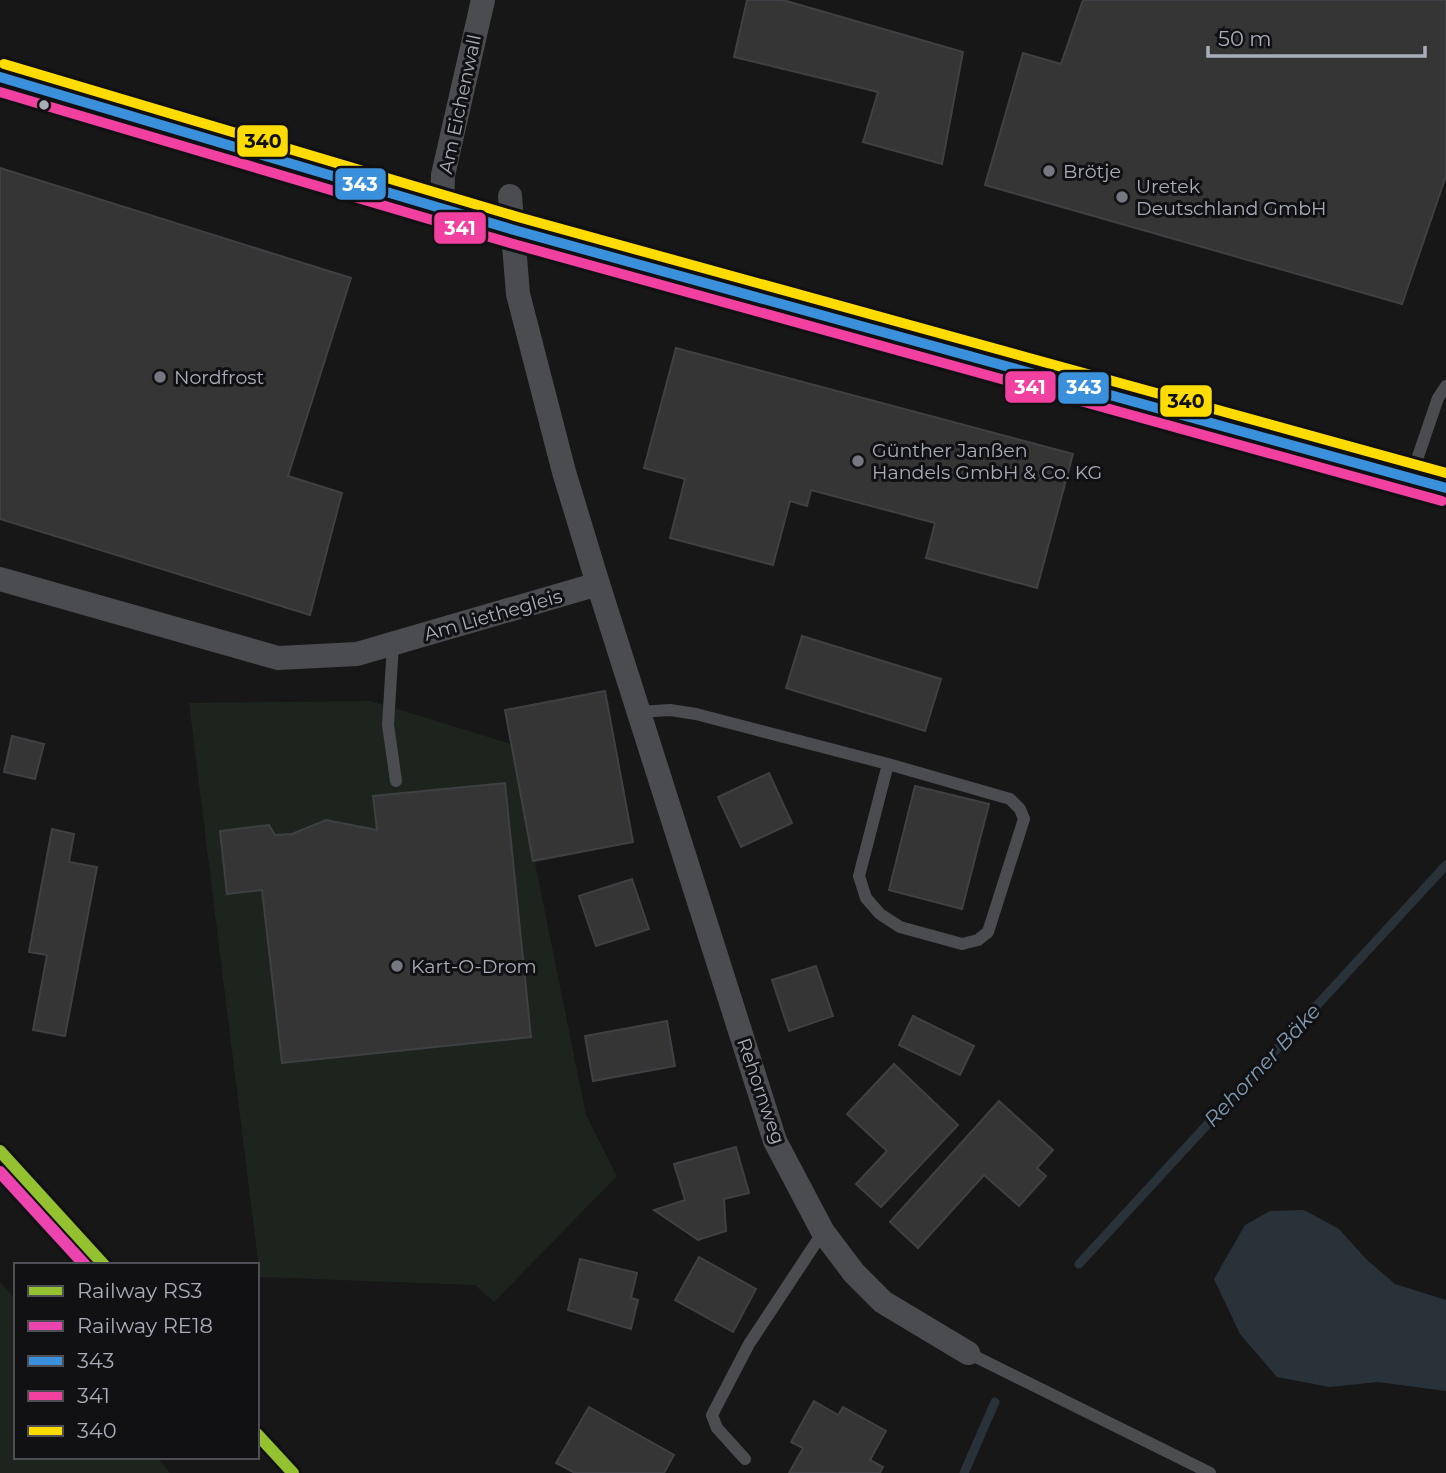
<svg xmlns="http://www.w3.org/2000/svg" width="1446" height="1473" font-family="Montserrat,sans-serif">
<rect width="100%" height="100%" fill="#171717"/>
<!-- green -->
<g fill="#1d241e">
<path d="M371,701l140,43 75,371 31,61 -123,126 -19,-17 -215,-8 -71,-574z"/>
<path d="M0,1282l16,18v157h141l13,16h-170z"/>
</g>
<!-- water -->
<path fill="#2a3239" d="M1304,1210l35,19 27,30 29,25 51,16v91l-68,-9 -48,5 -53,-10 -37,-43 -26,-55 31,-54 25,-14z"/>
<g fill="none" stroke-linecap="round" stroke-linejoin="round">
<!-- stream -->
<g stroke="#2a3239" stroke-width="9">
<path d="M1079,1264l367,-399"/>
<path d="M964,1473l31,-71"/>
</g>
</g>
<!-- building -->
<g fill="#353536" stroke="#3f4043" stroke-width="2">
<path d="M747,0h36l180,52 -21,112 -79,-22 15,-50 -144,-35z"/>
<path d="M1083,0h363v176l-44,128 -417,-119 38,-132 38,11z"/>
<path d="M0,168l351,110 -63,198 54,17 -32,122 -310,-96z"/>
<path d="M676,348l397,106 -36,134 -111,-30 9,-35 -124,-33 -4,16 -17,-5 -17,64 -103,-27 15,-59 -41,-11z"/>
<path d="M802,636l139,43 -16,52 -139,-43z"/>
<path d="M605,691l28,151 -100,19 -28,-151z"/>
<path d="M12,736l32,8 -9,35 -31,-7z"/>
<path d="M769,773l23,50 -51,24 -23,-50z"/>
<path d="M505,783l26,254 -249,26 -20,-173 -35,4 -7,-63 49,-6 6,10 17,-1 34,-14 51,10 -4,-34z"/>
<path d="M915,786l74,18 -27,105 -73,-19z"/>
<path d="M52,829l22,5 -5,28 28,5 -32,169 -32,-6 14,-75 -18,-3z"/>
<path d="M632,879l17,50 -53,17 -17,-50z"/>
<path d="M816,966l17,50 -44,15 -17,-51z"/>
<path d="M913,1016l61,30 -14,29 -61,-30z"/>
<path d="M667,1021l8,45 -82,15 -8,-45z"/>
<path d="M894,1064l64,61 -77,82 -25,-23 31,-33 -40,-37z"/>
<path d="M999,1101l54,49 -16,18 9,8 -27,30 -35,-31 -66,73 -28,-26z"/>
<path d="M736,1147l13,46 -25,6 2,32 -28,9 -44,-30 31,-10 -11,-36z"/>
<path d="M699,1257l57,32 -23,43 -58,-32z"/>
<path d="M580,1259l57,14 -6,25 7,2 -7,29 -63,-19z"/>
<path d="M814,1401l24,14 5,-8 43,24 -16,29 13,7 -3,6h-91l14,-25 -12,-6z"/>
<path d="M589,1407l85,48 -10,18h-89l-19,-10z"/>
</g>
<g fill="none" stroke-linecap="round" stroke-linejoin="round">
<!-- service -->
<g stroke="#4b4c50" stroke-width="12">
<path d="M1411,477l27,-79 8,-12"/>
<path d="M393,644l-5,81 8,56"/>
<path d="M639,712l31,-2 26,4 192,50 -29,112 7,22 14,16 20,13 62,17 16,-4 10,-8 36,-113 -4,-10 -10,-10 -122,-35"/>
<path d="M968,1353l242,120"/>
<path d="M745,1459l-28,-31 -5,-13 37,-71 74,-112"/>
</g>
<!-- minor -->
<g stroke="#4b4c50" stroke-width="24">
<path d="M442,209l1,-34 40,-175"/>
<path d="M0,579l278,79 79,-4 241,-70 -34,-112 -46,-178 -8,-98"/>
<path d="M598,584l177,557 48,91 31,41 29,29 85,51"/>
</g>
<!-- tertiary -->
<path stroke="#4b4c50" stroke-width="30" d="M0,77l514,153 932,258"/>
<defs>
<path id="bus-1" d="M0,77l514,153 932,258"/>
<path id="bus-2" d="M0,92l510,151 932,258"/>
<path id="bus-3" d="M4,64l514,153 928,256"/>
</defs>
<!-- bus-1 casing -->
<use href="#bus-1" stroke="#111113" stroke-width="16"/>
<!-- bus-2 casing -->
<use href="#bus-2" stroke="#111113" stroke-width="16"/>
<!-- bus-3 casing -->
<use href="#bus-3" stroke="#111113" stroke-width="16"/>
<!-- bus-1 -->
<use href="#bus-1" stroke="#3a90db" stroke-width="10"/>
<!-- bus-2 -->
<use href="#bus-2" stroke="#f240a1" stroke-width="10"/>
<!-- bus-3 -->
<use href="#bus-3" stroke="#ffdc01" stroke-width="10"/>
<defs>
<g id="rail-1">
<path d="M0,1151l104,114"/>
<path d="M257,1434l36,39"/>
</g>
<path id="rail-2" d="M0,1172l85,93"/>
</defs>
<!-- rail-1 casing -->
<use href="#rail-1" stroke="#111113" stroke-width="18"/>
<!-- rail-2 casing -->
<use href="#rail-2" stroke="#111113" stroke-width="18"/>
<!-- rail-1 -->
<use href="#rail-1" stroke="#94c12f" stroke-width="12"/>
<!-- rail-2 -->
<use href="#rail-2" stroke="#eb44ae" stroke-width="12"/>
</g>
<!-- markers -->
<circle fill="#a8adb8" stroke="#111113" stroke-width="2.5" cx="44" cy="105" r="6"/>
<g fill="#757880" stroke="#111113" stroke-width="2.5">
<circle cx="1049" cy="171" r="7"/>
<circle cx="1122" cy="197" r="7"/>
<circle cx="160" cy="377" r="7"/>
<circle cx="858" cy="461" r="7"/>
<circle cx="397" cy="966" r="7"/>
</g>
<g text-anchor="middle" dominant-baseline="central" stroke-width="6" stroke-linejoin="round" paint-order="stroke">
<!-- street labels -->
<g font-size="19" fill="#a8adb8" stroke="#111113">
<text transform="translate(460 104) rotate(-78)">Am Eichenwall</text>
<text transform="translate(493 615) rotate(-16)">Am Liethegleis</text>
<text transform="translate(761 1091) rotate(71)">Rehornweg</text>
</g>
<!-- poi labels -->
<g font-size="19" fill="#a8adb8" stroke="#111113" text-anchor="start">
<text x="1063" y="171">Brötje</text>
<text x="1136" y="186">Uretek<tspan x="1136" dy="22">Deutschland GmbH</tspan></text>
<text x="174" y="377">Nordfrost</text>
<text x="872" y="450">Günther Janßen<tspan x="872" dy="22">Handels GmbH &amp; Co. KG</tspan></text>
<text x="411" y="966">Kart-O-Drom</text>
</g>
<!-- water labels -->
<g font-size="21" font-style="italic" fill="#7f9bb3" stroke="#111113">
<text transform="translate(1262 1065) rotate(-47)">Rehorner Bäke</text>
</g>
</g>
<g stroke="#111113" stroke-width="2.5">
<rect x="236" y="124" width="53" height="34" rx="7" fill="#ffdc01"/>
<rect x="334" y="167" width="53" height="34" rx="7" fill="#3a90db"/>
<rect x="433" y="211" width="54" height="34" rx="7" fill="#f240a1"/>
<rect x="1004" y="370" width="53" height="34" rx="7" fill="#f240a1"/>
<rect x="1057" y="371" width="53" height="34" rx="7" fill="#3a90db"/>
<rect x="1159" y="384" width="54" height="34" rx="7" fill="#ffdc01"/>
</g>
<g font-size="19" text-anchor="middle" font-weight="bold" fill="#fff">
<text x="360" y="191">343</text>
<text x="460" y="235">341</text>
<text x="1030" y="394">341</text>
<text x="1084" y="394">343</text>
</g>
<g font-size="19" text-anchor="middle" font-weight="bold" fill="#111">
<text x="263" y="148">340</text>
<text x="1186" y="408">340</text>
</g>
<!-- legend -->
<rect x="14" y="1263" width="245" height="196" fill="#111113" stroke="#4d4f55" stroke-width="2"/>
<rect x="28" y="1286" width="35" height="10" fill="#94c12f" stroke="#4d4f55" stroke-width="2"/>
<text x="77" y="1298" font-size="21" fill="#a8adb8">Railway RS3</text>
<rect x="28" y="1321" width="35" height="10" fill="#eb44ae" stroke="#4d4f55" stroke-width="2"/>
<text x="77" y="1333" font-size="21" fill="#a8adb8">Railway RE18</text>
<rect x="28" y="1356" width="35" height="10" fill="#3a90db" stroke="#4d4f55" stroke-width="2"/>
<text x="77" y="1368" font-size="21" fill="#a8adb8">343</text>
<rect x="28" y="1391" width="35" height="10" fill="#f240a1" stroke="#4d4f55" stroke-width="2"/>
<text x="77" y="1403" font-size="21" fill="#a8adb8">341</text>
<rect x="28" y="1426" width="35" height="10" fill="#ffdc01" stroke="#4d4f55" stroke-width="2"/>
<text x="77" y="1438" font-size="21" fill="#a8adb8">340</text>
<!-- scale -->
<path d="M1208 46v10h217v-10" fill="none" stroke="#a8adb8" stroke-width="3.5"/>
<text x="1218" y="46" font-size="21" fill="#a8adb8" stroke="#111113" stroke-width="5" paint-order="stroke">50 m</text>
</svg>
